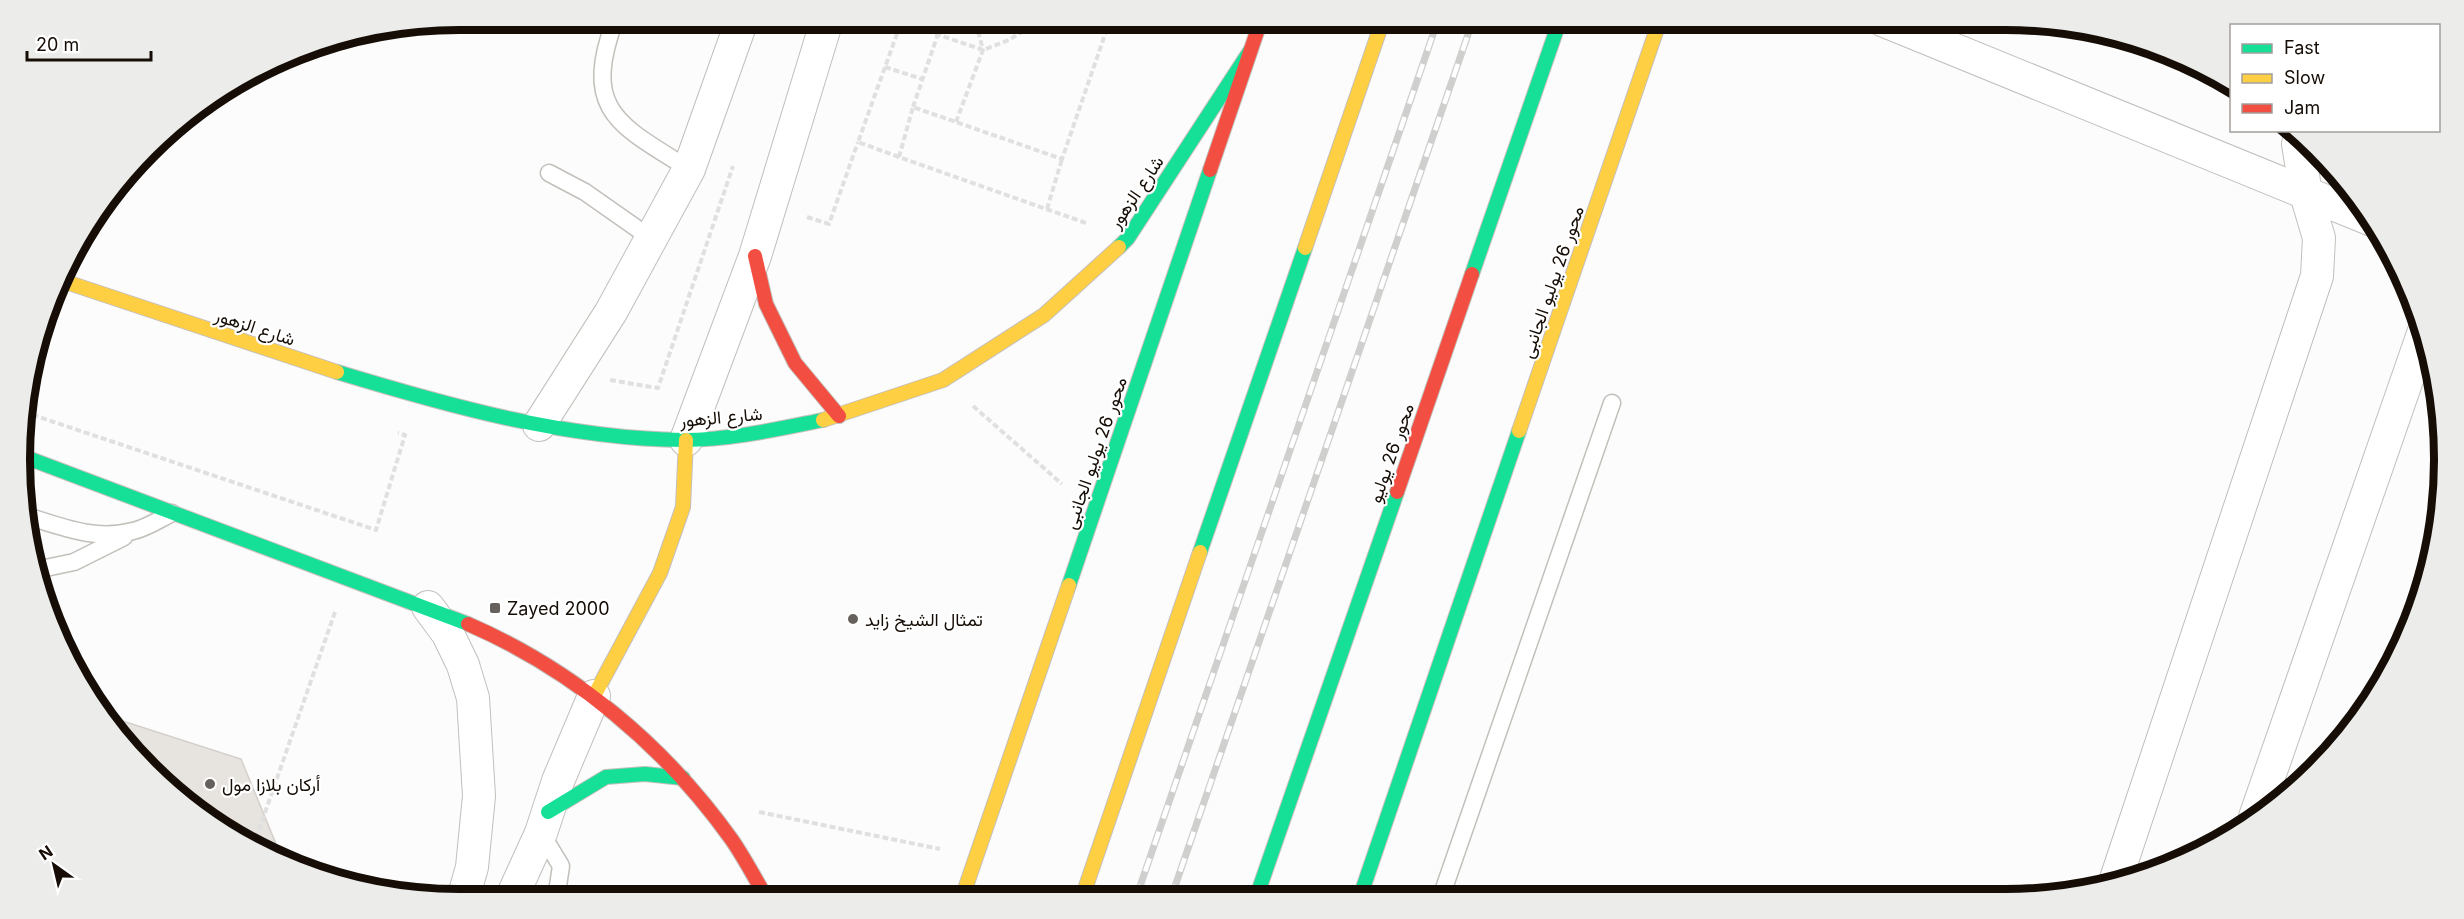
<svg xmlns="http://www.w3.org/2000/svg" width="2464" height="919" font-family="Inter,Vazirmatn,sans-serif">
<rect width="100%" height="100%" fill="#fcfcfc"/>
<!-- building -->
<g fill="#e7e3de" stroke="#d3cfca" stroke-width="1.5">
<path d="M104,715l137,44 42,102 -18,-7 -73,-45z"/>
<path d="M339,882l38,4v3z"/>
</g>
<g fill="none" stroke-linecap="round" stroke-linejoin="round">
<defs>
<g id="lane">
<path d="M615,20c-34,91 4,105 74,149"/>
<path d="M549,173l36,19 67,47"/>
<path d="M27,516c35,11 69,25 106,15 14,-3 27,-12 39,-18"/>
<path d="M36,570l38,-8 50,-25"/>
<path d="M541,833l20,33 -5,33"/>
<path d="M1441,897l171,-494"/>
</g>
<g id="street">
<path d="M1882,20l490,200"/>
<path d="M539,425l72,-113 78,-143 53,-149"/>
<path d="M686,440l69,-184 72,-236"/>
<path d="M428,607l20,27 15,31 10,33 6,98 -7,71 -9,32"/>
<path d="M2255,817l169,-486"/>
<path d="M2116,879l201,-603 2,-38 -13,-44 -8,-50 2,-8"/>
<path d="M511,899l30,-66 17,-52 36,-85"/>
</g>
<g id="fast">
<path d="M1119,247l9,-9 122,-187"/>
<path d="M1472,274l88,-254"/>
<path d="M337,372c112,34 229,67 347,68 46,0 94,-11 139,-20"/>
<path d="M25,457l443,167"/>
<path d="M1200,552l105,-304"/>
<path d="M1069,585l141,-415"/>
<path d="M548,812l58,-35 39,-3 38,4"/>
<path d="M1360,897l159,-466"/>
<path d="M1256,898l141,-406"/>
</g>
<g id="slow">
<path d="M1305,248l78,-228"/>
<path d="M60,280l277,92"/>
<path d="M823,420l120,-40 101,-65 75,-68"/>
<path d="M1519,431l141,-411"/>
<path d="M594,696l66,-123 23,-66 3,-67"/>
<path d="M962,898l107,-313"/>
<path d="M1082,898l118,-346"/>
</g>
<g id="jam">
<path d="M1210,170l51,-150"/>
<path d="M755,256l11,48 29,59 44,53"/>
<path d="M1397,492l75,-218"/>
<path d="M468,624c106,46 197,122 264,216 13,19 24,40 35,59"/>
</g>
</defs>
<!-- lane casing -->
<use href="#lane" stroke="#c3bfbb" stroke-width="19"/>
<!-- street casing -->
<use href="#street" stroke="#c3bfbb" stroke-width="34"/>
<!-- fast casing -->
<use href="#fast" stroke="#c3bfbb" stroke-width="16"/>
<!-- slow casing -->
<use href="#slow" stroke="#c3bfbb" stroke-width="16"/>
<!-- jam casing -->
<use href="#jam" stroke="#c3bfbb" stroke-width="16"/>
<!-- path -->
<g stroke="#e0e0e0" stroke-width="4" stroke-dasharray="6 3" stroke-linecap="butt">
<path d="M901,22l82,28 26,-10 31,-20"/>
<path d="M885,67l37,12"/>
<path d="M913,107l25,-73"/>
<path d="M956,122l27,-72 -8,-30"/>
<path d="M899,157l-41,-15 44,-122"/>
<path d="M1047,209l15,-50"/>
<path d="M807,217l22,7 29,-82"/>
<path d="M1086,223l-187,-66 14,-50 149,52 48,-139"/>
<path d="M610,380l48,8 75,-222"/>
<path d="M973,406l89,78"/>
<path d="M24,412l352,118 29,-95 -7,-2"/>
<path d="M759,812l181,37"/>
<path d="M253,847l82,-235"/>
</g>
<!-- lane -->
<use href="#lane" stroke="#fff" stroke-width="16"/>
<!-- street -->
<use href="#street" stroke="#fff" stroke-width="32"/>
<!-- fast -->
<use href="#fast" stroke="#16e098" stroke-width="14"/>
<!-- slow -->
<use href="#slow" stroke="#ffcf43" stroke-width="14"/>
<!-- jam -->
<use href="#jam" stroke="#f24e42" stroke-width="14"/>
<defs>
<g id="rail">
<path d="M1136,898l302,-878"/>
<path d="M1171,898l302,-878"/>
</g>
</defs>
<!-- rail casing -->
<use href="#rail" stroke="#cfcfce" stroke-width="7"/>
<!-- rail -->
<use href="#rail" stroke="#fff" stroke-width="4.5" stroke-dasharray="14" stroke-linecap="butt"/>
</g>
<!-- markers -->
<g fill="#66615c" stroke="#fff" stroke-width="2">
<rect x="489" y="602" width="12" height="12" rx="3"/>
<circle cx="853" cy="619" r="6"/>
<circle cx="210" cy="784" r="6"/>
</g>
<g text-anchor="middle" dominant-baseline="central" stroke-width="4.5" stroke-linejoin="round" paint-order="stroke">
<!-- street labels -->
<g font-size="18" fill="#160e06" stroke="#fff">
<text transform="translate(1136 192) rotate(-56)">شارع الزهور</text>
<text transform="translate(1552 282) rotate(-71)">محور 26 يوليو الجانبى</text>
<text transform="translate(255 327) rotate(18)">شارع الزهور</text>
<text transform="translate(721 417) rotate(-5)">شارع الزهور</text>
<text transform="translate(1095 453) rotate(-71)">محور 26 يوليو الجانبى</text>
<text transform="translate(1391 453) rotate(-71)">محور 26 يوليو</text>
</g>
<!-- poi labels -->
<g font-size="18" fill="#160e06" stroke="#fff" text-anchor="start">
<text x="507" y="608">Zayed 2000</text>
<text x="865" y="619">تمثال الشيخ زايد</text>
<text x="222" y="784">أركان بلازا مول</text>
</g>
</g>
<!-- crop -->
<path d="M0 0H2464V919H0ZM459 30H2005A429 429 0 0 1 2434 459V460A429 429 0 0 1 2005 889H459A429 429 0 0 1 30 460V459A429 429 0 0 1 459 30Z" fill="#ececeb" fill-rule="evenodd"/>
<path fill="none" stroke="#160e06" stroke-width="8" d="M459 30H2005A429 429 0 0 1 2434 459V460A429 429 0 0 1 2005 889H459A429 429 0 0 1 30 460V459A429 429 0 0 1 459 30Z"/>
<!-- legend -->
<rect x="2230" y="24" width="210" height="108" fill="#ffffff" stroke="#a29f9b" stroke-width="1.5"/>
<rect x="2242" y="44" width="30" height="9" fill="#16e098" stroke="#a29f9b" stroke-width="1.5"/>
<text x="2284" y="54" font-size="18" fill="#160e06">Fast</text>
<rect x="2242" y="74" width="30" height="9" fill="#ffcf43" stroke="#a29f9b" stroke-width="1.5"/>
<text x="2284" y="84" font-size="18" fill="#160e06">Slow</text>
<rect x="2242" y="104" width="30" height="9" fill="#f24e42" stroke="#a29f9b" stroke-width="1.5"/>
<text x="2284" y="114" font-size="18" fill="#160e06">Jam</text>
<!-- north arrow -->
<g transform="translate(54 865) rotate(326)" stroke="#ffffff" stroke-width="4.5" paint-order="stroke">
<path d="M0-4.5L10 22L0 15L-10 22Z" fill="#160e06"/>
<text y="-9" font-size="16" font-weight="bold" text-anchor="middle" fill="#160e06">N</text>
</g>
<!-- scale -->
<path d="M27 51v9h124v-9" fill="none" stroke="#160e06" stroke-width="3"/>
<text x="36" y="51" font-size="18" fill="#160e06" stroke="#ffffff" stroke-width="4.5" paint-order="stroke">20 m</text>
</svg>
